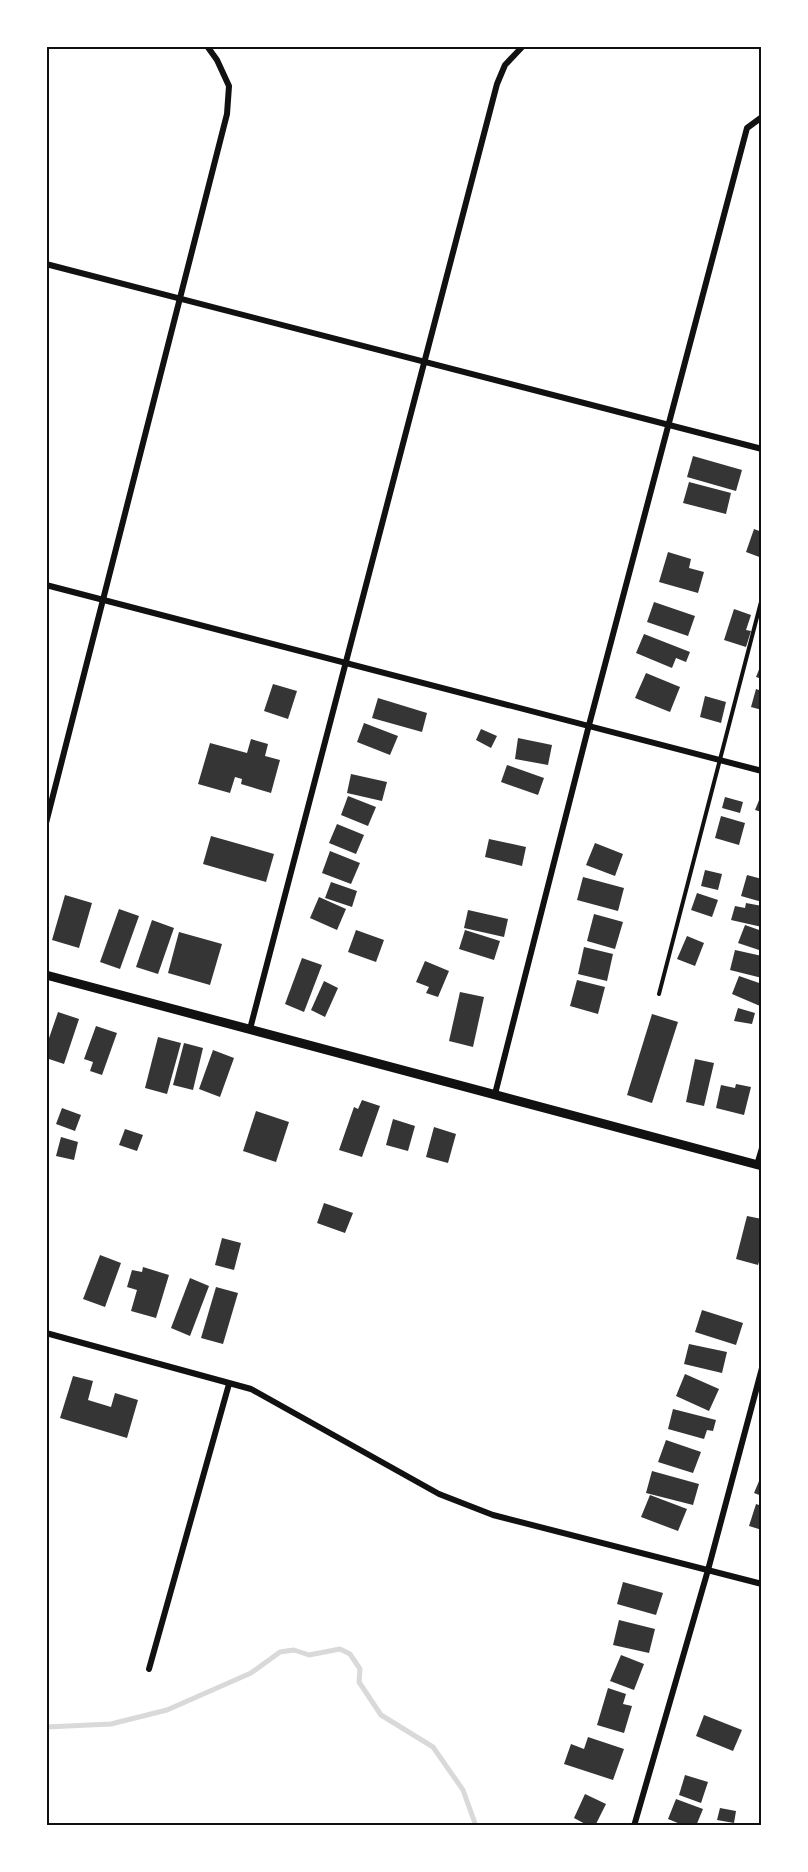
<svg xmlns="http://www.w3.org/2000/svg" width="808" height="1872" font-family="'Roboto Condensed',sans-serif">
<rect width="100%" height="100%" fill="#fff"/>
<g fill="none" stroke-linecap="round" stroke-linejoin="round">
<!-- stream -->
<path stroke="#d9d9d9" stroke-width="5" d="M46,1727l65,-3 56,-14 84,-37 29,-21 14,-2 15,5 31,-6 10,5 10,15 -1,13 22,33 52,32 30,43 13,36"/>
</g>
<!-- building -->
<g fill="#353535">
<path d="M693,456l49,14 -6,21 -49,-14z"/>
<path d="M689,482l42,11 -5,21 -43,-11z"/>
<path d="M754,529l8,3v26l-16,-6z"/>
<path d="M668,552l23,7 -2,9 15,4 -6,21 -39,-11z"/>
<path d="M654,602l41,14 -7,20 -41,-14z"/>
<path d="M734,609l17,6 -5,15 5,1 -5,16 -22,-7z"/>
<path d="M644,634l46,18 -4,10 -10,-4 -4,10 -36,-15z"/>
<path d="M762,662v17l-6,-2z"/>
<path d="M646,673l34,14 -10,25 -35,-14z"/>
<path d="M273,684l24,7 -9,28 -24,-8z"/>
<path d="M756,689l6,2v19l-11,-3z"/>
<path d="M705,696l21,6 -5,21 -21,-6z"/>
<path d="M378,698l49,15 -5,19 -50,-14z"/>
<path d="M364,723l34,13 -8,19 -33,-13z"/>
<path d="M481,729l16,7 -6,12 -15,-8z"/>
<path d="M518,738l34,7 -4,20 -33,-6z"/>
<path d="M251,739l17,5 -3,12 15,4 -9,33 -30,-9 1,-5 -7,-2 -5,16 -32,-9 12,-41 37,10z"/>
<path d="M507,765l37,13 -6,17 -37,-13z"/>
<path d="M351,774l36,8 -5,19 -35,-8z"/>
<path d="M762,793v19l-7,-2z"/>
<path d="M348,796l28,11 -8,19 -27,-11z"/>
<path d="M725,797l18,5 -3,11 -18,-5z"/>
<path d="M721,816l24,7 -6,22 -24,-7z"/>
<path d="M337,824l27,11 -8,19 -27,-11z"/>
<path d="M211,836l63,18 -8,28 -63,-18z"/>
<path d="M489,839l37,8 -4,19 -37,-9z"/>
<path d="M595,843l28,11 -8,22 -29,-11z"/>
<path d="M330,851l30,12 -9,21 -29,-11z"/>
<path d="M705,870l17,4 -4,16 -17,-4z"/>
<path d="M747,875l15,4v23l-21,-6z"/>
<path d="M583,877l41,11 -6,23 -41,-11z"/>
<path d="M331,882l26,9 -5,16 -27,-9z"/>
<path d="M697,893l21,7 -6,17 -21,-7z"/>
<path d="M65,895l27,8 -13,45 -27,-8z"/>
<path d="M319,897l27,12 -9,21 -27,-12z"/>
<path d="M746,903l16,3v21l-31,-7 4,-14 10,2z"/>
<path d="M119,909l20,7 -19,53 -20,-7z"/>
<path d="M468,910l40,9 -4,18 -40,-9z"/>
<path d="M594,914l29,8 -8,27 -28,-8z"/>
<path d="M152,920l22,8 -16,46 -22,-7z"/>
<path d="M745,925l17,6v20l-24,-8z"/>
<path d="M356,930l28,10 -8,22 -28,-10z"/>
<path d="M465,930l35,11 -6,19 -35,-11z"/>
<path d="M179,932l43,12 -12,41 -42,-12z"/>
<path d="M687,936l17,7 -9,23 -18,-7z"/>
<path d="M584,947l29,7 -6,27 -29,-7z"/>
<path d="M735,950l27,6v22l-32,-8z"/>
<path d="M302,958l20,7 -18,47 -19,-8z"/>
<path d="M425,961l24,10 -11,26 -12,-4 3,-6 -13,-5z"/>
<path d="M739,976l23,8 -2,22 -28,-12z"/>
<path d="M577,980l28,7 -7,27 -28,-8z"/>
<path d="M324,981l14,7 -13,29 -14,-7z"/>
<path d="M460,992l24,5 -11,50 -24,-6z"/>
<path d="M738,1008l17,5 -3,11 -18,-3z"/>
<path d="M58,1012l21,7 -15,45 -18,-6v-11z"/>
<path d="M652,1014l26,8 -26,81 -25,-8z"/>
<path d="M96,1026l21,7 -15,42 -12,-4 3,-9 -9,-3z"/>
<path d="M158,1037l23,6 -14,51 -22,-6z"/>
<path d="M184,1043l19,5 -10,42 -20,-5z"/>
<path d="M213,1050l21,8 -14,39 -21,-8z"/>
<path d="M695,1059l19,4 -10,43 -18,-4z"/>
<path d="M736,1084l15,3 -7,28 -28,-7 5,-23 14,3z"/>
<path d="M362,1100l18,6 -18,51 -23,-7 15,-43 4,2z"/>
<path d="M62,1108l19,7 -6,16 -19,-7z"/>
<path d="M256,1111l33,11 -13,40 -33,-11z"/>
<path d="M393,1119l22,7 -7,25 -22,-6z"/>
<path d="M434,1127l22,7 -8,29 -22,-6z"/>
<path d="M125,1129l18,6 -6,16 -18,-6z"/>
<path d="M61,1137l17,5 -4,18 -18,-4z"/>
<path d="M324,1203l29,10 -8,20 -28,-10z"/>
<path d="M747,1216l15,3v33l-4,13 -22,-6z"/>
<path d="M222,1238l19,5 -7,27 -19,-5z"/>
<path d="M100,1255l21,8 -16,44 -22,-8z"/>
<path d="M143,1267l26,8 -13,43 -25,-7 6,-21 -10,-3 5,-17 10,2z"/>
<path d="M190,1278l19,8 -19,50 -19,-8z"/>
<path d="M216,1287l22,6 -15,51 -22,-6z"/>
<path d="M702,1310l41,13 -7,22 -41,-13z"/>
<path d="M689,1344l38,8 -5,21 -38,-9z"/>
<path d="M685,1374l34,15 -10,22 -33,-15z"/>
<path d="M73,1376l20,5 -5,19 23,7 4,-14 23,7 -11,38 -67,-20z"/>
<path d="M673,1409l43,11 -3,11 -6,-1 -3,9 -36,-10z"/>
<path d="M666,1440l35,12 -8,21 -35,-11z"/>
<path d="M652,1471l47,13 -6,21 -47,-12z"/>
<path d="M762,1474v22l-8,-3z"/>
<path d="M650,1495l37,14 -9,22 -37,-14z"/>
<path d="M756,1504l6,2v24l-13,-4z"/>
<path d="M623,1582l40,11 -7,22 -39,-11z"/>
<path d="M619,1620l36,9 -6,24 -36,-8z"/>
<path d="M621,1655l23,9 -10,26 -24,-9z"/>
<path d="M608,1688l18,6 -3,10 9,2 -8,27 -27,-8z"/>
<path d="M704,1715l38,15 -9,21 -37,-15z"/>
<path d="M588,1737l36,12 -11,31 -49,-16 7,-20 13,5z"/>
<path d="M685,1775l23,7 -7,21 -22,-8z"/>
<path d="M585,1794l21,10 -11,22h-6l-15,-8z"/>
<path d="M676,1799l27,10 -7,17h-11l-17,-7z"/>
<path d="M720,1808l16,3 -2,12 -17,-3z"/>
</g>
<g fill="none" stroke-linecap="round" stroke-linejoin="round">
<!-- service -->
<path stroke="#111" stroke-width="4" d="M659,994l103,-396"/>
<!-- minor -->
<g stroke="#111" stroke-width="6">
<path d="M46,264l716,185"/>
<path d="M46,585l716,186"/>
<path d="M46,823l181,-709 2,-28 -12,-26 -10,-14"/>
<path d="M250,1029l247,-945 8,-19 18,-19"/>
<path d="M495,1094l94,-369 158,-597 15,-11"/>
<path d="M757,1165l5,-17"/>
<path d="M46,1333l205,56 188,105 54,21 269,69"/>
<path d="M149,1669l80,-285"/>
<path d="M634,1826l74,-256 54,-202"/>
</g>
<!-- tertiary -->
<path stroke="#111" stroke-width="9" d="M46,975l716,191"/>
</g>
<!-- border -->
<rect width="808" height="1872" fill="none" stroke="#ffffff" stroke-width="96"/>
<rect x="48" y="48" width="712" height="1776" fill="none" stroke="#111" stroke-width="2"/>
</svg>
